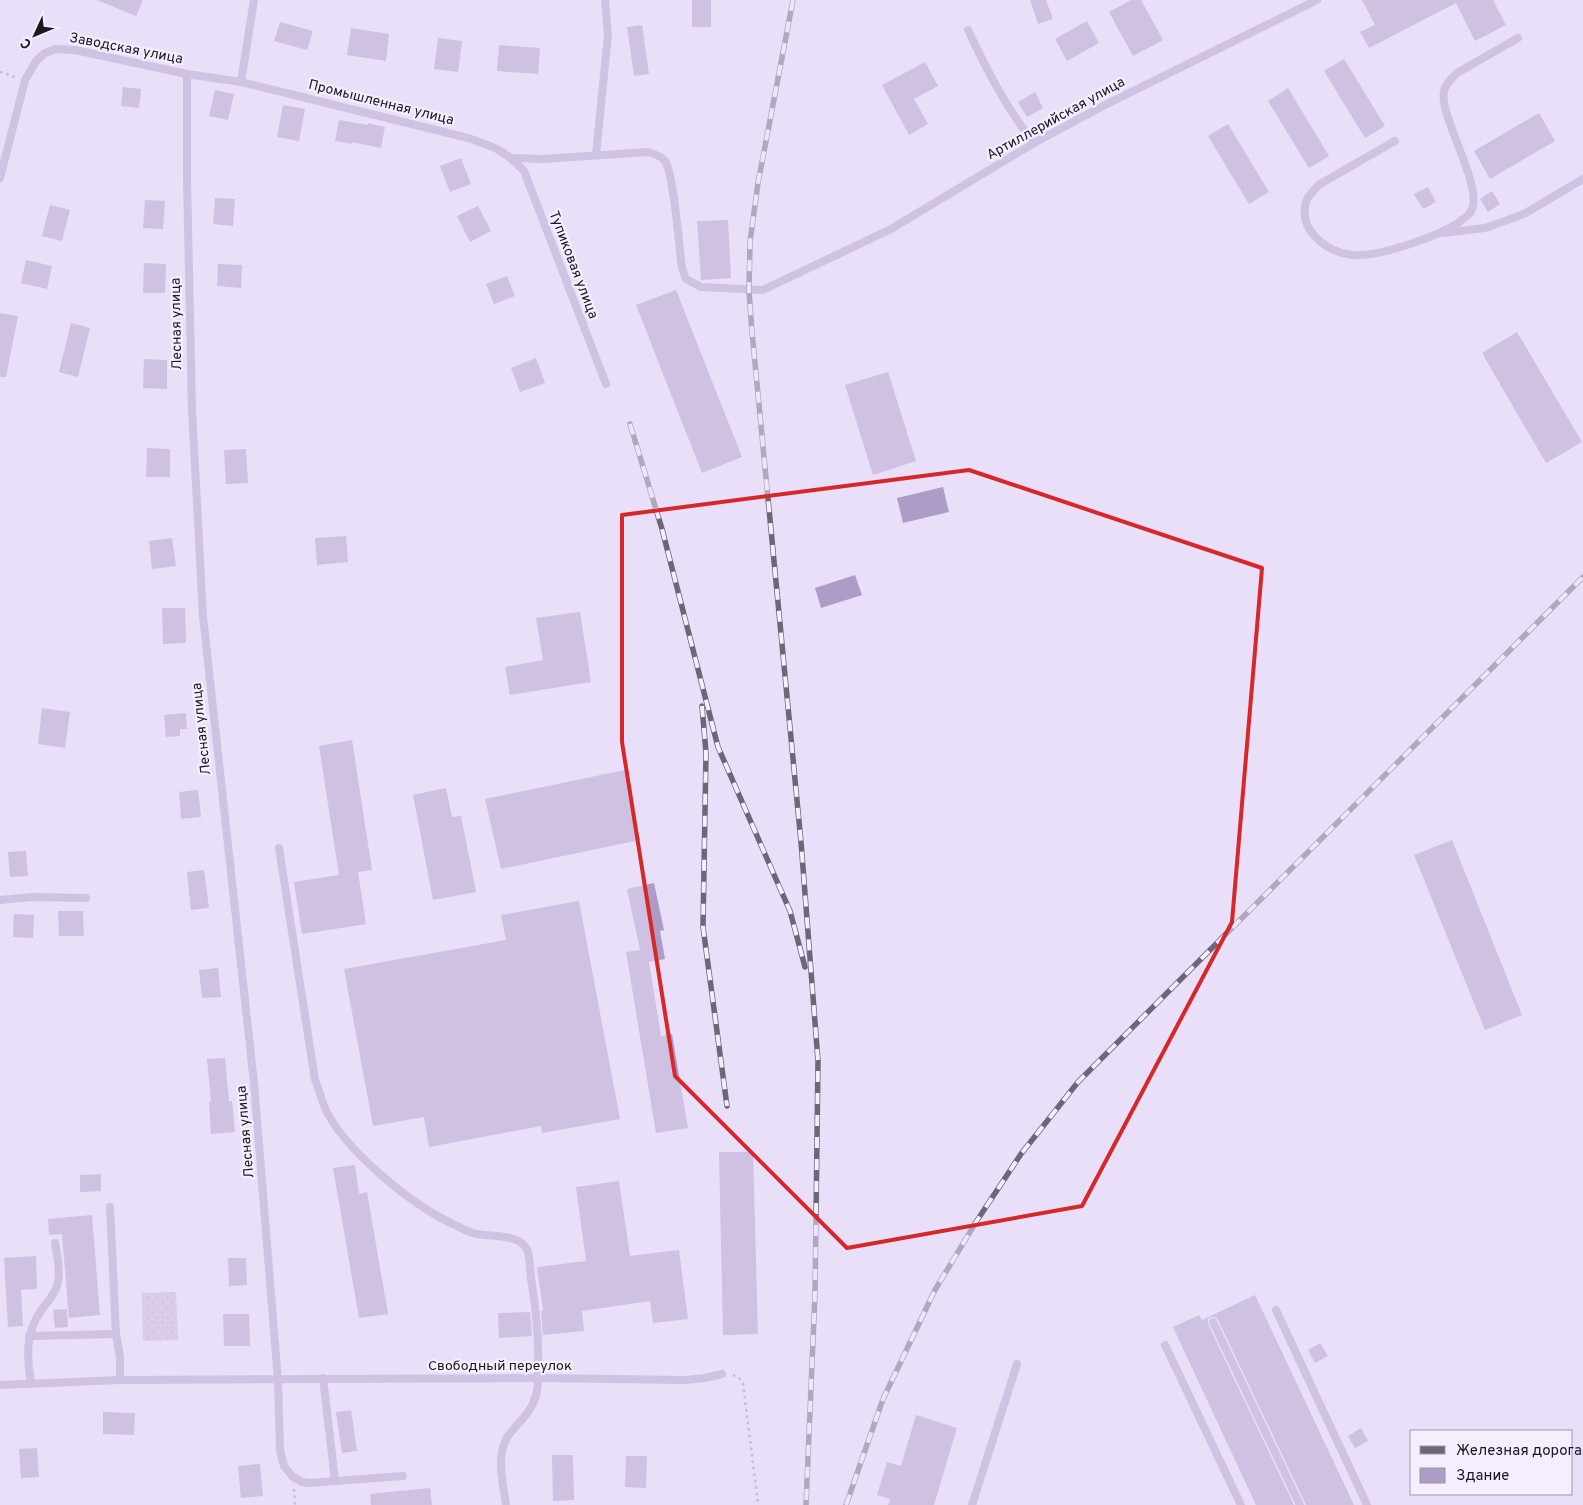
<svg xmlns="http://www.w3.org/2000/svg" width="1583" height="1505" font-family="Overpass,sans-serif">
<defs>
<pattern id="park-dots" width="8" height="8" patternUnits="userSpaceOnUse" patternTransform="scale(1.25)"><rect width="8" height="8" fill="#c5b8da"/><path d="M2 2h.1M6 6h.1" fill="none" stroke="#a99dbb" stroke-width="1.8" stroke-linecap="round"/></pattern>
</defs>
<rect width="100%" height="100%" fill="#e9dff9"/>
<!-- park -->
<path fill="url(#park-dots)" d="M176,1292l2,48 -35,1 -1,-48z"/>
<!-- building -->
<g fill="#ad9dc6">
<path d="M97,0h46l-7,16z"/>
<rect x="692" y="0" width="19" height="27"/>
<path d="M1030,0h16l7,19 -15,5z"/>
<path d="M1131,0h10l22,40 -30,16 -24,-44z"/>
<path d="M1362,0h131l13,25 -31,16 -19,-38 -87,45 -9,-16 15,-7z"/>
<path d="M1087,21l12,22 -32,18 -12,-22z"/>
<path d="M280,22l33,9 -6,19 -33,-9z"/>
<path d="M642,25l7,49 -15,2 -7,-49z"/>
<path d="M351,28l38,6 -3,27 -39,-6z"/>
<path d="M438,38l24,3 -4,31 -24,-3z"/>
<path d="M499,45l41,3 -2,26 -41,-3z"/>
<path d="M1344,59l41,67 -20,12 -41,-67z"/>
<path d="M925,62l13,24 -24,13 14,25 -19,11 -27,-50z"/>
<path d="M123,87l18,2 -2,19 -18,-2z"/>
<path d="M1288,88l41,68 -20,12 -41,-67z"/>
<path d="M215,90l19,4 -6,26 -19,-4z"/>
<path d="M1035,92l8,16 -16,9 -9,-15z"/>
<path d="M283,105l22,4 -6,32 -22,-4z"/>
<path d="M1539,113l16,28 -65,38 -16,-28z"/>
<path d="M339,120l29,5v-2l17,4 -4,21 -29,-6v2l-17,-3z"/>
<path d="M1228,124l41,68 -20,12 -41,-68z"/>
<path d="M461,158l10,26 -21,8 -10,-26z"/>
<path d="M1428,187l8,15 -13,7 -9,-15z"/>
<path d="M1492,191l8,13 -12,8 -8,-13z"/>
<path d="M215,198l20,1 -2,27 -20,-2z"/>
<path d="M145,200l20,1 -2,28 -20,-1z"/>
<path d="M50,205l20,5 -8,31 -20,-5z"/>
<path d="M478,206l13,25 -21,11 -13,-26z"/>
<path d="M728,220l3,58 -30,2 -4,-59z"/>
<path d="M26,260l26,6 -5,23 -26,-6z"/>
<path d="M144,263l22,1 -1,29h-22z"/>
<path d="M218,264l24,1 -1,23 -24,-2z"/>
<path d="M507,276l8,20 -21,8 -8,-20z"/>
<path d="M676,290l66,167 -40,16 -66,-168z"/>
<path d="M0,313l18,3 -12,61h-6z"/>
<path d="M71,323l19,5 -12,49 -19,-5z"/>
<path d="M1517,332l65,110 -36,21 -64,-110z"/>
<path d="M536,358l9,25 -25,9 -9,-24z"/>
<path d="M144,359l23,1v29l-24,-1z"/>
<path d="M888,372l28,89 -43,14 -28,-90z"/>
<path d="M147,448l23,1v28h-24z"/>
<path d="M246,449l2,34 -22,1 -2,-34z"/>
<path d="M943,487l6,25 -46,11 -6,-25z"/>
<path d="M346,536l2,26 -31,3 -2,-27z"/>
<path d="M172,538l4,28 -24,3 -3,-28z"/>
<path d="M855,575l7,20 -41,13 -6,-20z"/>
<path d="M162,608h23l1,35 -23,1z"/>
<path d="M580,612l11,70 -81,13 -5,-28 38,-7 -7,-42z"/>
<path d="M42,708l28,4 -5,36 -27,-4z"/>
<path d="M186,713l1,16h-7v7l-14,1 -2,-22z"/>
<path d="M352,740l20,130 -14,2 8,52 -64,10 -8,-52 45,-7 -20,-129z"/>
<path d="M625,770l15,70 -139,29 -16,-70z"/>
<path d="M446,788l6,29 9,-1 15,76 -43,8 -20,-105z"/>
<path d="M198,790l3,27 -20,2 -2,-27z"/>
<path d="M1452,840l70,175 -37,15 -71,-175z"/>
<path d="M26,851l2,25 -18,1 -2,-25z"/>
<path d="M204,870l5,38 -18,2 -4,-38z"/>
<path d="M654,883l10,47 -4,1 5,28 -16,3 12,74 11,-2 16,94 -32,5 -30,-181 14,-2 -13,-61z"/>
<path d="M579,901l41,218 -78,14 -1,-7 -112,21 -5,-30 -51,9 -29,-157 162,-29 -5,-25z"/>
<path d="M58,911h25l1,25h-25z"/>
<path d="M14,914l20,1 -1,23 -20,-1z"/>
<path d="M218,968l3,29 -19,1 -3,-28z"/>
<path d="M225,1058l4,43h3l3,31 -24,2 -2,-32h2l-4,-43z"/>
<path d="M719,1152h34l5,182 -35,1z"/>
<path d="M355,1165l4,29 8,-2 21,122 -29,4 -26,-150z"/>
<path d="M101,1174v17l-21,1v-17z"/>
<path d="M619,1181l11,75 49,-6 9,69 -35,4 -3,-22 -68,10 2,20 -41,4 -2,-24h2l-6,-44 49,-6 -10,-74z"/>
<path d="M92,1215l8,100 -31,3 -7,-84 -13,1 -1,-16z"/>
<path d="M36,1256l1,33 -16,1 2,36 -15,1 -4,-69z"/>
<path d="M228,1258h18l1,27 -18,1z"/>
<path d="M1255,1295l99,210h-48l-88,-185 -2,-3h-5l-3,2v5l86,181h-38l-83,-178 26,-12 3,5z"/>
<path d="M67,1309l1,18 -13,1 -2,-18z"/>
<path d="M530,1312l2,24 -33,2 -1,-25z"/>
<path d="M223,1314h26l1,32h-26z"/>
<path d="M1320,1343l8,13 -13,7 -7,-13z"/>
<path d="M351,1410l6,41 -15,2 -6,-41z"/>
<path d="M103,1412l32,1 -1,22 -31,-1z"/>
<path d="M916,1415l41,13 -23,77h-46l2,-6 -13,-4 10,-33 14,4z"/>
<path d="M1361,1428l7,13 -13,7 -7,-12z"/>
<path d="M37,1448l2,29 -18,1 -2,-29z"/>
<path d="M552,1455h21l1,45 -21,1z"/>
<path d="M626,1456h21l-1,32 -21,-1z"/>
<path d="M260,1464l3,32 -22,2 -3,-32z"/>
<path d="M430,1488l2,17h-61l-1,-11z"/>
</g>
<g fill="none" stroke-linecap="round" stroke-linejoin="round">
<!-- path -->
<g stroke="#9c94a8" stroke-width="2.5" stroke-dasharray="2.5 4" stroke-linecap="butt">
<path d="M0,72l15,5"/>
<path d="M733,1375l6,3 4,6 15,119"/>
<path d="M294,1489l1,16"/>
</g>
<!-- lane -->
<g stroke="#afa0c5" stroke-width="8">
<path d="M968,30c19,40 38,78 66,113"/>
<path d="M187,74v105l5,231 11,206 51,467 24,297 2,70 4,16 9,11 9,5 7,1 94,-7"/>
<path d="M241,82l13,-82"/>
<path d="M1395,141l-75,43c-5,5 -12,11 -14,18 -8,29 21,50 46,53 28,2 98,-21 117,-41 20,-20 -31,-97 -25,-123 2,-8 8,-13 13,-18l61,-35"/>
<path d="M596,155l12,-120 -3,-35"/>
<path d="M512,158l31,1 105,-7c7,2 13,4 17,9 9,13 14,87 17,107l4,11 15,8 62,3 128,-61 143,-86 69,-37 214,-106"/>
<path d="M0,178l25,-98 6,-10 5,-9 9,-8 11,-4 19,1 112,24 54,8 227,56c27,9 36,12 56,33l82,213"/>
<path d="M1442,233l43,-5 39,-14 59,-35"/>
<path d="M279,848l36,232c4,9 6,19 10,28 19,42 87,97 128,116 6,3 13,7 20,9 16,5 49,-1 55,19 2,8 2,17 3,26 5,30 8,60 7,90 0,9 1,19 -2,27 -4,16 -15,25 -25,37 -17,20 -8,49 -5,73"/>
<path d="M0,900l33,-3 53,1"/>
<path d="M110,1207l6,127 4,23v23"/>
<path d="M1276,1310l91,195"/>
<path d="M1213,1322l87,183"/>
<path d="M29,1336l87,-2"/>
<path d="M1165,1345l76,160"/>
<path d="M323,1378l12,103"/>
<path d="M31,1383c-4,-26 -6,-48 9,-71 6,-9 14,-16 17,-26 4,-13 0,-30 -2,-43"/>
<path d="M0,1385l120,-5 418,-2 147,2 20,-2 17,-4"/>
<path d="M972,1505l45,-141"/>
</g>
<defs>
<g id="rail">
<path d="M793,0l-35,183 -8,59 -1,49 3,41 49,510 17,219 -3,233 -9,211"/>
<path d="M630,424l32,105 56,218 72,164 15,56"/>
<path d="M702,706l4,47 -3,174 24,179"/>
<path d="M846,1505l37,-106 52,-109 41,-68 45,-68 57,-72 505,-505"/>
</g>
</defs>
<!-- rail casing -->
<use href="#rail" stroke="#6d6676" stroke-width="5.5"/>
<!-- rail -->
<use href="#rail" stroke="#f4eefe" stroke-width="4" stroke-dasharray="11" stroke-linecap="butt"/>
</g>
<!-- marked area -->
<path d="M0 0H1583V1505H0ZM969,470l293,98 -30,354 -150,284 -235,42 -172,-172 -53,-334v-227z" fill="#e9dff9" fill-opacity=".55" fill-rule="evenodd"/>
<path fill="none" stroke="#d62828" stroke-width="4" stroke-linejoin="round" d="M969,470l293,98 -30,354 -150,284 -235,42 -172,-172 -53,-334v-227z"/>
<g text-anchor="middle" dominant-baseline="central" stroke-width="4.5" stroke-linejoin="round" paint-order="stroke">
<!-- street labels -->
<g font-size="14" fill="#1c1821" stroke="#f4eefe">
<text transform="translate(126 49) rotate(11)">Заводская улица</text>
<text transform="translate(381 103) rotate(14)">Промышленная улица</text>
<text transform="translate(1056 119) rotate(-29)">Артиллерийская улица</text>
<text transform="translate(573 265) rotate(69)">Тупиковая улица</text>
<text transform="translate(177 324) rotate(-91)">Лесная улица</text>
<text transform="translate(202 729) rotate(-96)">Лесная улица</text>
<text transform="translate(246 1132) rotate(-95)">Лесная улица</text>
<text x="500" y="1366">Свободный переулок</text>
</g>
</g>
<!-- legend -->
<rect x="1410" y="1430" width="162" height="65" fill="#f4eefe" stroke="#9e98a6"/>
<rect x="1420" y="1446" width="25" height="8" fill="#6d6676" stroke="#9e98a6"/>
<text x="1456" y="1455" font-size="15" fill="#1c1821">Железная дорога</text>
<rect x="1420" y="1468" width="25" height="15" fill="#ad9dc6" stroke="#9e98a6"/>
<text x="1456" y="1480" font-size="15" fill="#1c1821">Здание</text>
<!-- north arrow -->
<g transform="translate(35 35) rotate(226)" stroke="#f4eefe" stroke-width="4" paint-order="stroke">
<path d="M0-4L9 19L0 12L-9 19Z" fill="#1c1821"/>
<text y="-8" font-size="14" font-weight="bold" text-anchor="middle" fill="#1c1821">С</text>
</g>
</svg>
